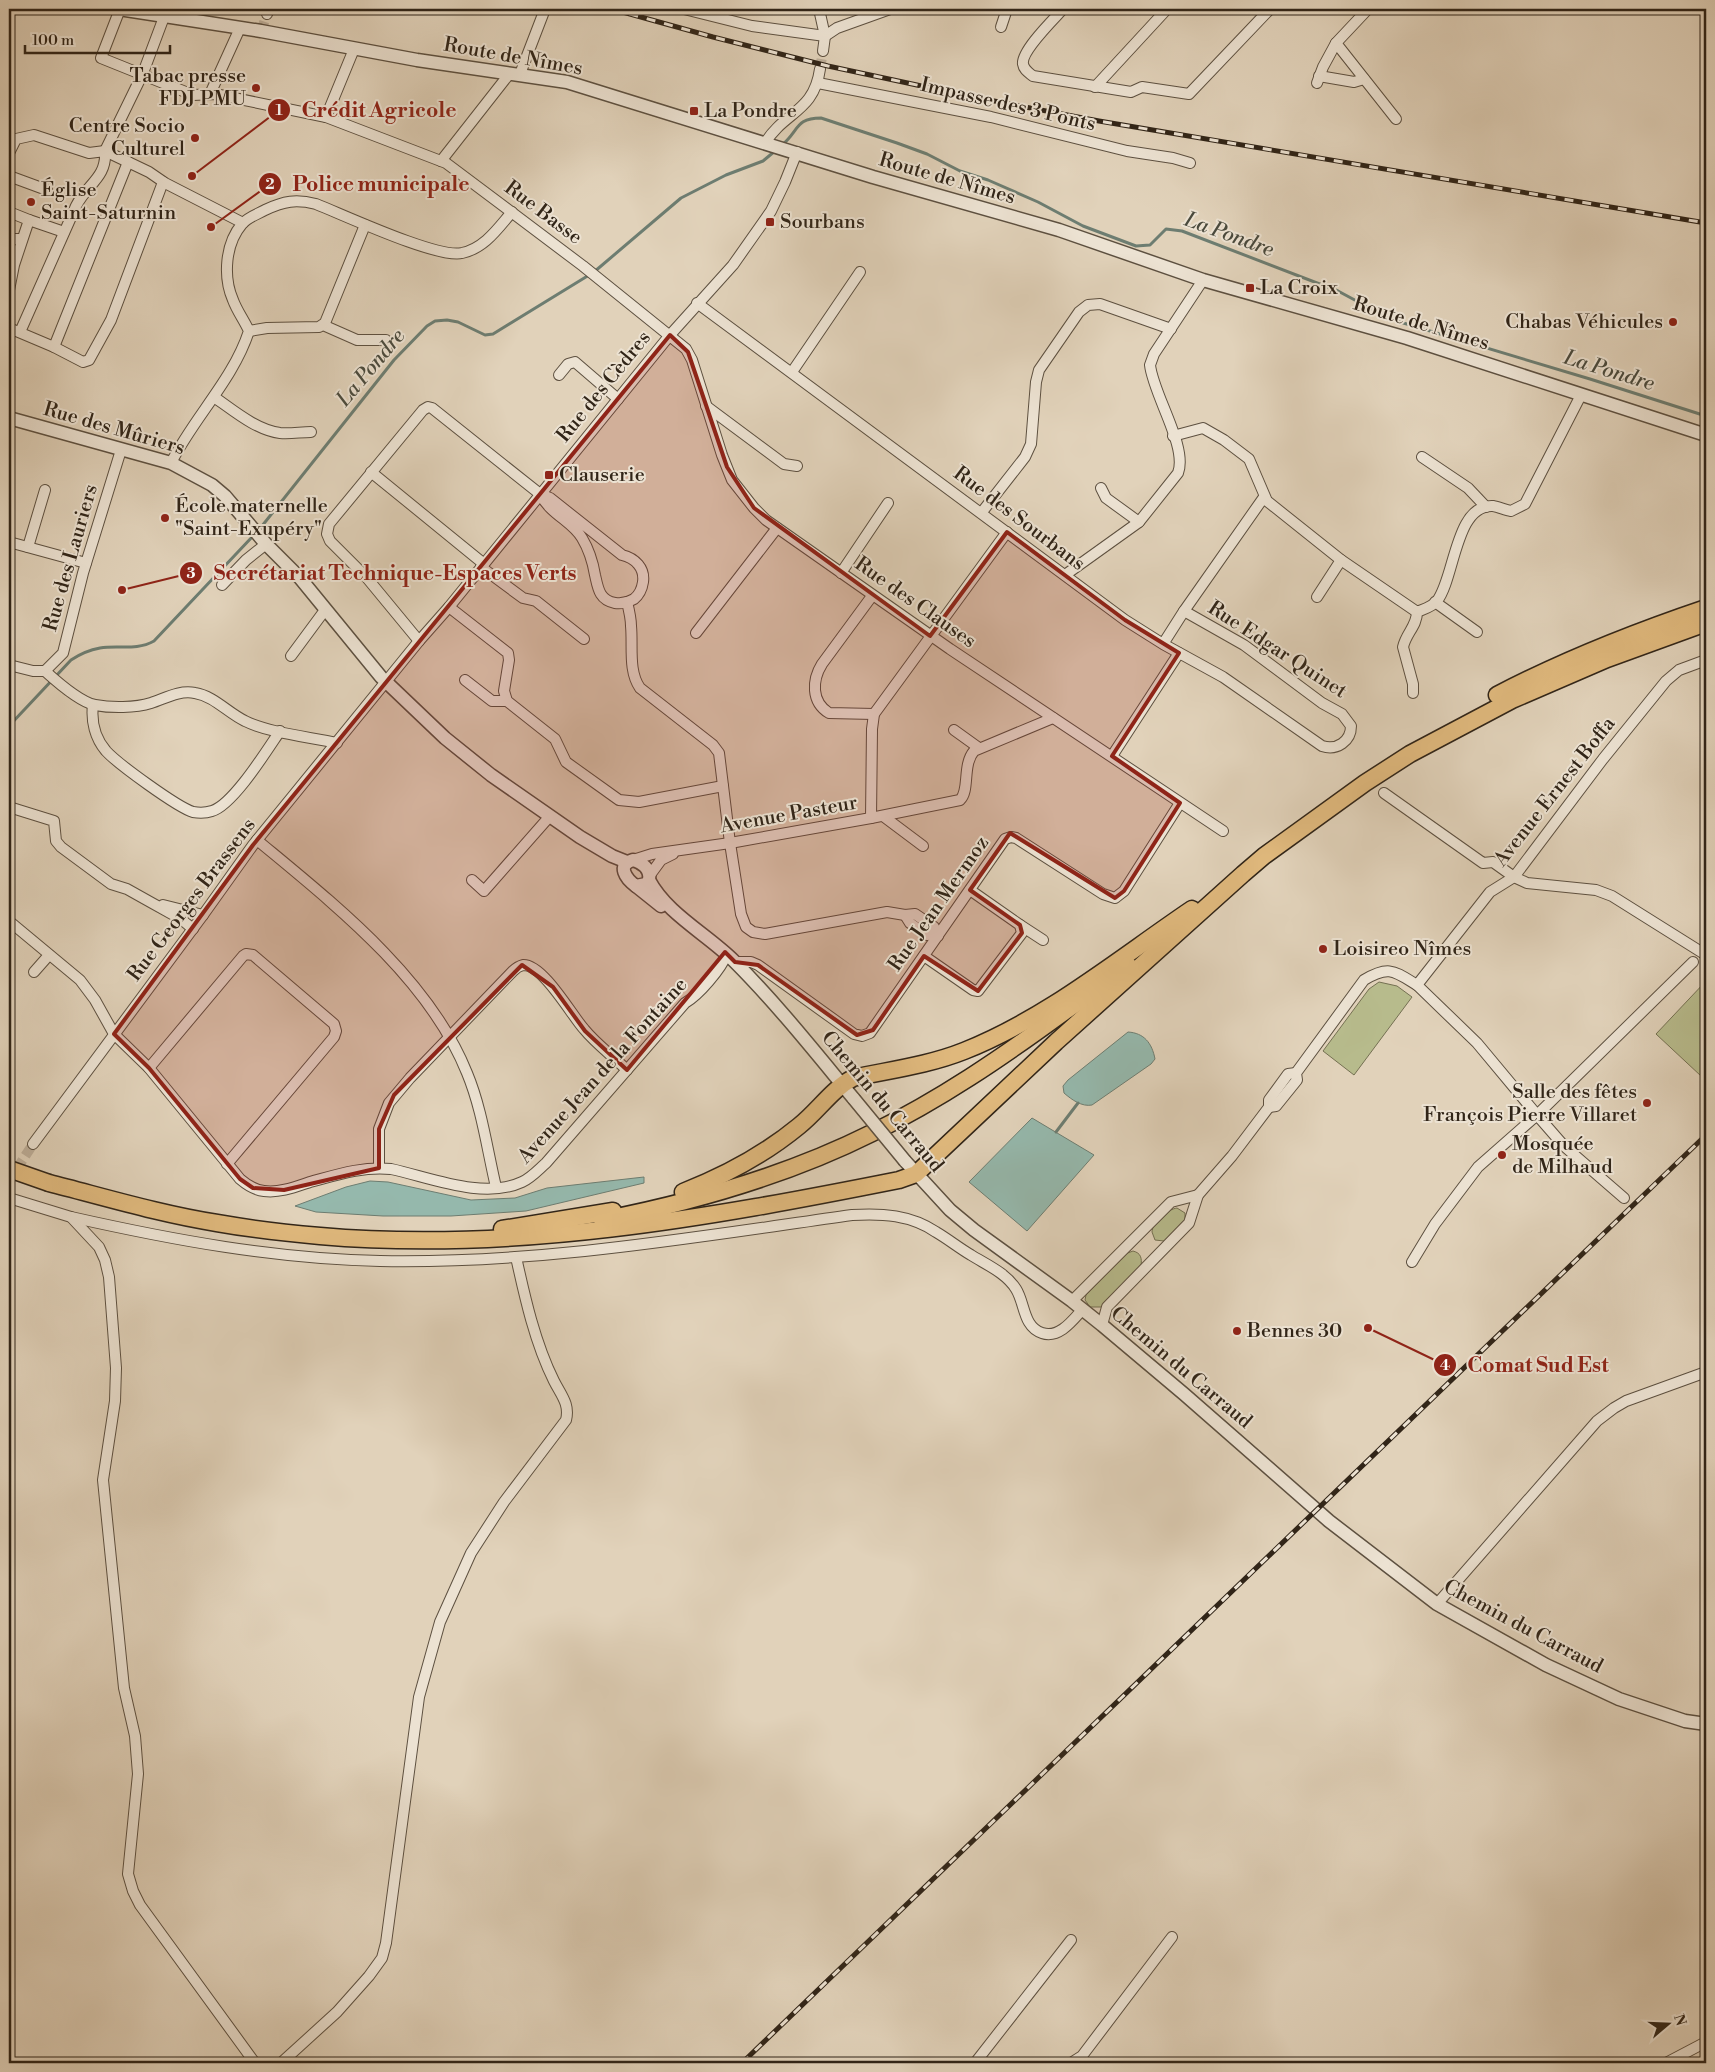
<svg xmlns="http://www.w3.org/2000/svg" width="1715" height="2072" font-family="'Libre Bodoni',serif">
<rect width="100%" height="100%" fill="#e1d2ba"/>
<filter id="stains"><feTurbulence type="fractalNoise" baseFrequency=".004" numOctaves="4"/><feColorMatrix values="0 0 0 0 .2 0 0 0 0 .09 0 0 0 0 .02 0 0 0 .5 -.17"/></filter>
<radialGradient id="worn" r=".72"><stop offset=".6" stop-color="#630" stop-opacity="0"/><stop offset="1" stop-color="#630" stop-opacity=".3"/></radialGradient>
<!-- green -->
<g fill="#b7bb8c" stroke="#747052">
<path d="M1706,981v90l-5,5 -45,-42z"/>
<path d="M1379,982l18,4 15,11 -58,78 -31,-24 46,-62z"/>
<path d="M1177,1208l8,5v7l-21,21 -9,-1 -3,-8c0,-9 16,-23 25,-24z"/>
<path d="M1133,1251c8,2 9,7 8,15l-40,41h-11l-5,-7 1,-5 39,-41z"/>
</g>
<!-- water -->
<g fill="#95b8ac" stroke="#6d7d71">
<path d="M1128,1032c16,1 24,11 27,27l-4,5 -59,41c-10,2 -20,-5 -28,-12l-1,-7 5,-6z"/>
<path d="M1032,1118l62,37 -67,76 -58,-49z"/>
<path d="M644,1177v6l-118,28 -75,5h-68l-67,-4 -21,-6 51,-19 24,-6 18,1 83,18 44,-2 32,-10z"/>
</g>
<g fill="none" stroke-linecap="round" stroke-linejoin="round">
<!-- stream -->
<g stroke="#6d7d71" stroke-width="3">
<path d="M782,145c17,-14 13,-27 39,-27l76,25 30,11 33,17 28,9 50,22 45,24 53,20 14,-1 16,-16 16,2 156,60 52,28 200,60 116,37"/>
<path d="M258,531l136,-171 33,-34 8,-5 12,-1 11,2 27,13 8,-1 101,-62 87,-74 45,-23 37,-14 12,-10"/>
<path d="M9,726l62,-66c9,-6 18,-10 29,-12 19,-3 36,3 54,-7l99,-105"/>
<path d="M1056,1132l22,-29"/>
</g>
<!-- minor-tunnel -->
<g stroke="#beaf9a" stroke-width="10" stroke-dasharray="10 5" stroke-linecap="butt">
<path d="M261,31l6,-17"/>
<path d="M820,69l3,-18"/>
<path d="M9,1181l24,-37"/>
</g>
<defs>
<g id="minor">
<path d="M120,9l-19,49 92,37 22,-1 111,23 120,46 137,103 103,83 6,11 30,95 10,25 22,28 12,12 184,129 273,182"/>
<path d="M684,9l68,17 73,10"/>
<path d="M819,9l6,27 -2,15"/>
<path d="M1063,9c-9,10 -42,42 -40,55 1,6 5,8 10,12l98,16 11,-5 47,7 81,-85"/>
<path d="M1368,9l-32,34 60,76"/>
<path d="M267,14l1,-5"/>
<path d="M164,17l-21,56 -38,78 44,21 16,11 78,40"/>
<path d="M188,20l5,-11"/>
<path d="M1001,27l6,-18"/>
<path d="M825,36l12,-8 53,-19"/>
<path d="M520,74l25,-65"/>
<path d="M1319,76l35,6 10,-3"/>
<path d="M818,83l173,34 136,34 46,7 17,5"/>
<path d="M1317,83l6,-16 13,-24"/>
<path d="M1095,87l72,-78"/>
<path d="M210,94l30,-66"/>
<path d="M326,117l28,-68"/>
<path d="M765,143c20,-32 49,-31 55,-74"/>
<path d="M9,153l7,-14 18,-4 55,18 16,-2c2,27 -18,33 -29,55l-56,126"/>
<path d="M441,161l69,-88"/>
<path d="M9,176l38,14"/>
<path d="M9,212l20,8 -15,45 -5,25"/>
<path d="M29,220l35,12"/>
<path d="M9,239h12"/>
<path d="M697,303l428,317 38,24 60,33 99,69c15,5 29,-5 29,-20l-9,-12 -20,-11 -78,-58 -60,-34 -21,33"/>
<path d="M323,325l34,15h29"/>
<path d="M9,328l45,19 29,15 6,-2 22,-40 52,-138"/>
<path d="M249,331l18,-3 52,-1 6,-4 40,-98"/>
<path d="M54,347l74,-185"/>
<path d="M792,372l68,-100"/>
<path d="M559,375l9,-11 7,-2 43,37"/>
<path d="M214,397c19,13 42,33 66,36 10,1 21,-1 31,-1"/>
<path d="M706,406l78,58 13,2"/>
<path d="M1173,436l30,-8 21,12 25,19 18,42 74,59 76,52c7,-3 15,-5 20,-11 18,-23 18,-97 56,-95 6,1 12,4 18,5l14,-7 56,-109"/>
<path d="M1422,457l46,31 18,19"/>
<path d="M171,463c23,-46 62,-83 78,-132 -5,-11 -12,-20 -16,-31 -10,-23 -8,-56 9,-76 6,-7 16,-10 23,-14 19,-9 31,-11 51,-6 28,11 122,55 146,49 23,-5 36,-25 50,-41"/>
<path d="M371,472l113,92"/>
<path d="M1101,488l5,10 33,24"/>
<path d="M982,512l43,-55 6,-13 5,-62 3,-12 40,-58 9,-7 12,-1 71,25"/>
<path d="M9,542l77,21"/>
<path d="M28,547l17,-57"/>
<path d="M481,567l42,31 13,3 48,38"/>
<path d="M841,573l47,-70"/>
<path d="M1065,575l74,-53 39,-49c10,-26 -25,-79 -28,-108l4,-11 49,-74"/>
<path d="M222,585l24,-25 20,-16"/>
<path d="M872,596l-50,68c-10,16 -11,38 7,49l45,1"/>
<path d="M1317,597l24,-37"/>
<path d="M627,602c2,8 4,16 4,24 2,20 -3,45 9,62l73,57 6,8 11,90 11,71 5,13 7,5 12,2 122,-22 18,3 10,-1 19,13 4,9"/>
<path d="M1435,602l42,30"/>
<path d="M449,607l59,46 1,7 -5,31 3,10 48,38 11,23 53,38 20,2 84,-16"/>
<path d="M1184,611l80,-114"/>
<path d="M696,633l81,-105"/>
<path d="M419,641l-52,-63 -37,-37 -3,-7 2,-10 94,-114 5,-3 4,1 108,86 10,4 72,57c13,3 23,13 21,27 -1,7 -4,13 -9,17 -5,3 -13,5 -19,4 -16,-3 -17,-15 -20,-28 -2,-12 -7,-27 -13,-37 -10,-17 -31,-23 -42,-44"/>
<path d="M291,656l34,-46"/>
<path d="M9,665l24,6h12"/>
<path d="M45,671c11,10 35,31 50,34 16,3 40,3 56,-2 15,-5 28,-13 44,-10 19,3 33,20 50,28 24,12 65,16 92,22"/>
<path d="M45,671l18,-18 20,-80 38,-123"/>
<path d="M465,680l27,21h15"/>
<path d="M1413,693v-9l-10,-37c3,-14 14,-21 14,-35"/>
<path d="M93,705c-2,16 2,33 13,46 12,13 71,56 87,61 6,1 13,1 19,-1 21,-6 55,-61 68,-80"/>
<path d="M954,730l25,18"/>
<path d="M1112,756l67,-103"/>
<path d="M1384,793l99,70 10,-1 21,15 13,6 69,7 16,6 94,59"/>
<path d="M9,807l45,14 2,20 5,6 50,37 16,5 25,14 29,16 12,10"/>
<path d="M883,816l40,30"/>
<path d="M871,818l89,-18c10,-9 2,-35 14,-49l79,-33"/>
<path d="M257,840c77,64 172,138 210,233 15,36 20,76 29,114"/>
<path d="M633,860l19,-6 78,-11 141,-25 1,-89 2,-15 133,-182"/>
<path d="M650,875l11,-15 12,-6"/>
<path d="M472,880l12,11 66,-75"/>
<path d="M163,905l40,10"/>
<path d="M905,915l5,8 17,12 9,-1"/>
<path d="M9,921l71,59 15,20 19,34 35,34 91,111c7,6 14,11 24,12 16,2 31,-4 46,-9 26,-7 53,-16 81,-13 38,8 92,31 131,13 9,-4 16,-12 24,-19l139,-160c14,-8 36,-34 42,-49"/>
<path d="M1020,925l23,15"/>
<path d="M924,956l49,34 5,1 44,-58 -2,-8 -50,-35"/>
<path d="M735,962h16l7,3 96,69 8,2 8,-3 135,-194 6,-2 5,1 87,56 12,4 9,-7 56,-88"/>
<path d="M34,972l15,-17"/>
<path d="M1417,985l60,58 60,72 156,-153"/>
<path d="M149,1068l94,-112 3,-2 7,1 81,69 2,7 -2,6 -107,127"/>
<path d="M1269,1107l7,-1 21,-26 -1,-7 68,-93c25,-15 30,-9 53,5l73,-93 24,-15 89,-118 63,-78 13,-11 27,-10"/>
<path d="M33,1144l170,-229 50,-70 166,-204 30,-34 221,-272 63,-70 38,-54 14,-29 12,-30"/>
<path d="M379,1168v-39l10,-26 21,-25 103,-107c3,-3 6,-5 10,-6 20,-1 49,51 61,64 12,15 29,27 43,41"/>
<path d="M9,1198l62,19 28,30 6,13 4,17 7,91 -1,33 -12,79 21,208 11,48 3,38 -10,100 5,17 7,14 115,158"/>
<path d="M71,1217c102,23 205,42 309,44 159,3 316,-24 472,-46 30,-2 59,0 84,17 12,7 23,16 35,23 16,10 35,18 45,34 9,14 7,38 26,44 17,6 31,-13 40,-23"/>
<path d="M1412,1262l23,-38 43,-57 59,-52 27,31 60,52"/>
<path d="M1072,1301l99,-99 27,-7"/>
<path d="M1102,1325l5,-18 82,-84 9,-28 34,-39 37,-49v-7l19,-26 8,-1"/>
<path d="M1437,1604l160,-183 17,-13 12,-7 80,-29"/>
<path d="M281,2063l56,-51 32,-36 13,-18 4,-15 33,-246 21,-75 31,-69 33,-51 62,-82c4,-16 -5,-25 -12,-39 -19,-38 -29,-83 -38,-124"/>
<path d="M975,2063l96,-123"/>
<path d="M1071,2063l11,-7 90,-119"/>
<path d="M1666,2063l40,-21"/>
</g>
<g id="tertiary">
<path d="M119,9l142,22 156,29 150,22 306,95 186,53 144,50 204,58 299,97"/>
<path d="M9,418l162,45 41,22 13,11 41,48 34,34 81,99 64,61 46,37 89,62 32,19 15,6"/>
<path d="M633,860c10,3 18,9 16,20l-3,4 -10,2c-10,-7 -20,-21 -3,-26z"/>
<path d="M649,880c18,34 58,54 85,81 43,43 81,91 120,138"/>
<path d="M636,886l25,20"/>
<path d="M905,1161l45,49 24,20 98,71 30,24 82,69 145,127 108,83 109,61 73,34 66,22 21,3"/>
</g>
<g id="primary">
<path d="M1497,695c67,-35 138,-63 209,-87"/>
<path d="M49,1183c55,14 111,31 168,40 34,6 69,10 103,13 195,17 388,-18 579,-56l17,-6 140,-132 187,-168 21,-18 101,-73 45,-29 102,-54 95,-41 99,-36"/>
<path d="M683,1192c41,-16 82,-38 116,-66 19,-15 33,-37 54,-48 37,-8 76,-13 111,-27 83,-33 154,-92 228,-142"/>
<path d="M602,1220c92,-18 186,-45 270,-87 69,-34 129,-75 192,-121 21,-15 43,-30 64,-47"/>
<path d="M502,1229l111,-18"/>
</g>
</defs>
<!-- minor casing -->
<use href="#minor" stroke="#5d5040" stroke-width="12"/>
<!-- tertiary casing -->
<use href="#tertiary" stroke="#5d5040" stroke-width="15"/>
<!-- primary casing -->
<use href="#primary" stroke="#312518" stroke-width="19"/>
<!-- minor -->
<use href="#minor" stroke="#ece2d2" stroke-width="10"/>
<!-- tertiary -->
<use href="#tertiary" stroke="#ece2d2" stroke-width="12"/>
<!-- primary -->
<use href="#primary" stroke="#e0b97d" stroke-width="16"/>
<defs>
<g id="rail">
<path d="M612,9l101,28 115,29 145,31 126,24 607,102"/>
<path d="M742,2063l964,-928"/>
</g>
</defs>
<!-- rail casing -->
<use href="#rail" stroke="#312518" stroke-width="5"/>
<!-- rail -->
<use href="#rail" stroke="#ece2d2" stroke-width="3" stroke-dasharray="9" stroke-linecap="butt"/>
<defs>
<path id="tertiary-bridge" d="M854,1099l51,62"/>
<path id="primary-bridge" d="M9,1169l40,14"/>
</defs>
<!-- tertiary-bridge casing -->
<use href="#tertiary-bridge" stroke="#5d5040" stroke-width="15" stroke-linecap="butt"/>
<!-- primary-bridge casing -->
<use href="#primary-bridge" stroke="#312518" stroke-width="19" stroke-linecap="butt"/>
<!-- tertiary-bridge -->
<use href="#tertiary-bridge" stroke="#ece2d2" stroke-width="12"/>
<!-- primary-bridge -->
<use href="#primary-bridge" stroke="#e0b97d" stroke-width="16"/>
</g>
<!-- marked area -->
<path fill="#8f2418" fill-opacity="0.2" stroke="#8f2418" stroke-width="4" stroke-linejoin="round" d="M670,335l18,17 39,115 27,41 176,128 77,-104 118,88 54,33 -67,103 68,47 -56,88 -9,7 -105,-65 -40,57 50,35 2,8 -44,58 -54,-35 -51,74 -16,5 -99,-70 -23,-3 -10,-10 -98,118 -42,-39 -32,-44 -31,-22 -128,130 -15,34v39l-95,22 -31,-2 -13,-9 -91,-111 -35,-34 139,-189z"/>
<!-- markers -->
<g fill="#8f2418" stroke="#ece2d2" stroke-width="2">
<circle cx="256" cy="88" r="5"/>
<rect x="689" y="106" width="10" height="10" rx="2.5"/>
<circle cx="195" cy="138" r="5"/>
<circle cx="31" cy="202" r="5"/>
<rect x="765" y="217" width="10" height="10" rx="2.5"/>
<rect x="1245" y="283" width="10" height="10" rx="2.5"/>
<circle cx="1673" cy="322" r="5"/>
<rect x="544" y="470" width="10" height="10" rx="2.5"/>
<circle cx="165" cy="518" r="5"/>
<circle cx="1323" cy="949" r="5"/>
<circle cx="1647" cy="1103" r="5"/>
<circle cx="1502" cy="1155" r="5"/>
<circle cx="1237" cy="1331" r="5"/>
</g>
<g text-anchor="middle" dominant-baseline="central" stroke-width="4" stroke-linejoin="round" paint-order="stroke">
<!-- street labels -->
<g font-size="20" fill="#312518" stroke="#ece2d2">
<text transform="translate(513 57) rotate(10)">Route de Nîmes</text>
<text transform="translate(1008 105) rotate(13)">Impasse des 3 Ponts</text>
<text transform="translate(947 179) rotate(16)">Route de Nîmes</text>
<text transform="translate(543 213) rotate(37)">Rue Basse</text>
<text transform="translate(1421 324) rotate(17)">Route de Nîmes</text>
<text transform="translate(604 387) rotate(-51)">Rue des Cèdres</text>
<text transform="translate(114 429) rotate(16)">Rue des Mûriers</text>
<text transform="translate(1019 519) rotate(37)">Rue des Sourbans</text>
<text transform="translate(71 558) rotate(-74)">Rue des Lauriers</text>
<text transform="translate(915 603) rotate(35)">Rue des Clauses</text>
<text transform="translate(1277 650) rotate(33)">Rue Edgar Quinet</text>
<text transform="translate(1555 792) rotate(-52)">Avenue Ernest Boffa</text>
<text transform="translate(789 815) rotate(-10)">Avenue Pasteur</text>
<text transform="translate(192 900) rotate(-53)">Rue Georges Brassens</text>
<text transform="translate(939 904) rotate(-55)">Rue Jean Mermoz</text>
<text transform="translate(603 1071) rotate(-48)">Avenue Jean de la Fontaine</text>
<text transform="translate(882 1102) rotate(50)">Chemin du Carraud</text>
<text transform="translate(1181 1368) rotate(40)">Chemin du Carraud</text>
<text transform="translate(1523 1627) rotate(28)">Chemin du Carraud</text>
</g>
<!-- poi labels -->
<g font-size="20" fill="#312518" stroke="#ece2d2" text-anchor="start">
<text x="246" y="76" text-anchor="end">Tabac presse<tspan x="246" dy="23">FDJ PMU</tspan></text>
<text x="704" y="111">La Pondre</text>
<text x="185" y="126" text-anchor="end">Centre Socio<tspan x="185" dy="23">Culturel</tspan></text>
<text x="41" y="190">Église<tspan x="41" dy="23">Saint-Saturnin</tspan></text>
<text x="780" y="222">Sourbans</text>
<text x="1260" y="288">La Croix</text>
<text x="1663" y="322" text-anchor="end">Chabas Véhicules</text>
<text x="559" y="475">Clauserie</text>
<text x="175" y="506">École maternelle<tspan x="175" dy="23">"Saint-Exupéry"</tspan></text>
<text x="1333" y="949">Loisireo Nîmes</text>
<text x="1637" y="1092" text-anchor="end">Salle des fêtes<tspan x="1637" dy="23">François Pierre Villaret</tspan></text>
<text x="1512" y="1144">Mosquée<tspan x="1512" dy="23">de Milhaud</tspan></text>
<text x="1247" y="1331">Bennes 30</text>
</g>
<!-- water labels -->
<g font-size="21" font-style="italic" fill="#4a4a3d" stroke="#ece2d2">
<text transform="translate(1229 235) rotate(20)">La Pondre</text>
<text transform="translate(371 368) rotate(-50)">La Pondre</text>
<text transform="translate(1609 371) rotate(17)">La Pondre</text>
</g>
</g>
<!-- callouts -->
<path fill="none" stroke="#8f2418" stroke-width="2" d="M192 176L279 110M211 227L270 184M122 590L191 573M1368 1328L1445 1365"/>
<g fill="#8f2418" stroke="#ece2d2" stroke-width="2">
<circle cx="192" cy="176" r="5"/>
<circle cx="211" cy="227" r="5"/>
<circle cx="122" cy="590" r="5"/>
<circle cx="1368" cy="1328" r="5"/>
<circle cx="279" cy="110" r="12"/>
<circle cx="270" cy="184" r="12"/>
<circle cx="191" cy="573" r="12"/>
<circle cx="1445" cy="1365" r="12"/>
</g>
<g font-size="15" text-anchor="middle" font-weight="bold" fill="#fff">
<text x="279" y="115">1</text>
<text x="270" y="189">2</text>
<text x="191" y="578">3</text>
<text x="1445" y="1370">4</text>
</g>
<g font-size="21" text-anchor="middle" font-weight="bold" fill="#8f2418" stroke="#ece2d2" stroke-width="4" stroke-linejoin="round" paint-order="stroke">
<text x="379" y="117">Crédit Agricole</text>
<text x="381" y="191">Police municipale</text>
<text x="395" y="580">Secrétariat Technique-Espaces Verts</text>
<text x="1538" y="1372">Comat Sud Est</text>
</g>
<!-- margin -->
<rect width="1715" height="2072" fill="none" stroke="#e1d2ba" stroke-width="30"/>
<rect x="10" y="10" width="1695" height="2052" fill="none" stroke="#312518" stroke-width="2.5"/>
<rect x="15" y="15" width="1685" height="2042" fill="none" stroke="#312518"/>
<!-- north arrow -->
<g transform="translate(1668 2024) rotate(71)" stroke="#ece2d2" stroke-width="4" paint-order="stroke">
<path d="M0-4L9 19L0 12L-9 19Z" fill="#312518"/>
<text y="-8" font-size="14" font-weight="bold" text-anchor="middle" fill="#312518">N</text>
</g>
<!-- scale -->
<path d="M25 45v8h145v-8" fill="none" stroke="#312518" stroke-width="2.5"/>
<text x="32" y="45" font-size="15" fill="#312518" stroke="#ece2d2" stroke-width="4" paint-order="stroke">100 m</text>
<rect width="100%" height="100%" filter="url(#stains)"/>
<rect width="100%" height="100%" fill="url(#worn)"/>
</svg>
